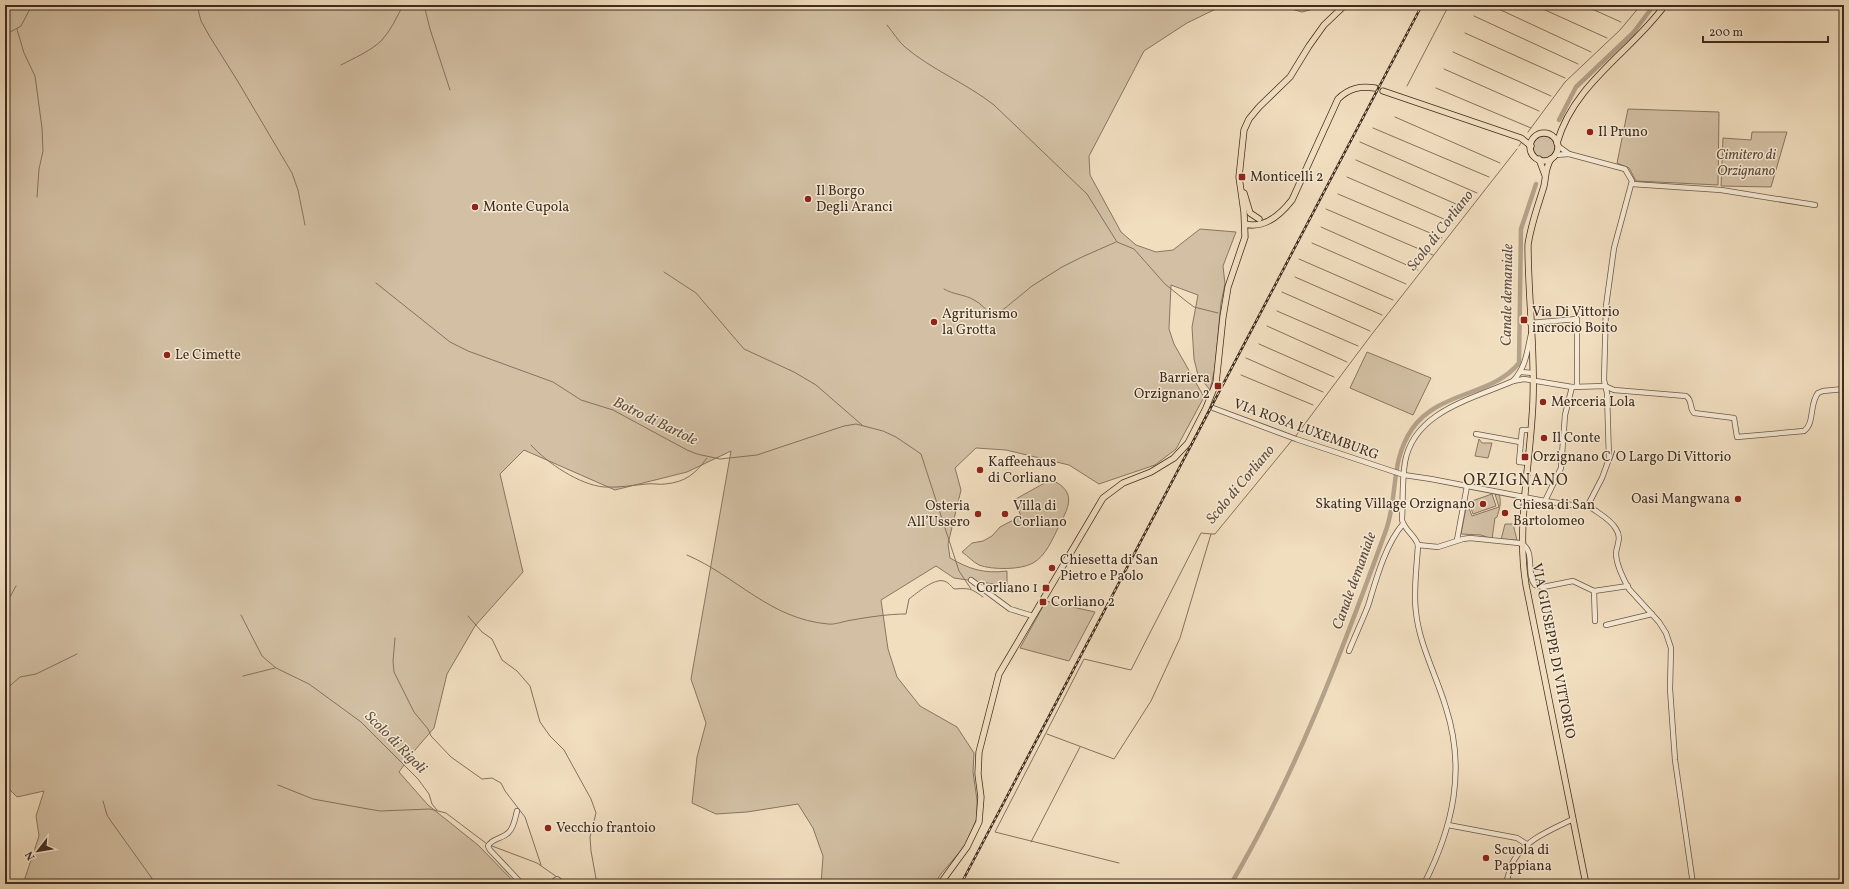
<svg xmlns="http://www.w3.org/2000/svg" width="1849" height="889" font-family="Vollkorn,serif">
<rect width="100%" height="100%" fill="#f1debf"/>
<filter id="stains"><feTurbulence type="fractalNoise" baseFrequency=".005" numOctaves="4"/><feColorMatrix values="0 0 0 0 .2 0 0 0 0 .09 0 0 0 0 .02 0 0 0 .5 -.17"/></filter>
<radialGradient id="worn" r=".72"><stop offset=".6" stop-color="#630" stop-opacity="0"/><stop offset="1" stop-color="#630" stop-opacity=".3"/></radialGradient>
<!-- green -->
<g fill="#d3c0a4" stroke="#897662">
<path d="M5,5h1224l-7,1 -35,17 -43,28 -55,105 1,19 31,57 15,13 20,7 17,-2 27,-21 36,3 -13,34 2,18 -4,19 -6,65 -5,22 -12,-15 -4,-16 -2,-32 6,-32 -27,-10 -2,44 5,15 30,53 -28,52 -21,16 -56,19 -30,-19 -63,-15 -30,-2 -21,20 6,22 -13,54 2,14c19,11 34,16 57,13v15l-53,-8 -18,-12 -55,34 7,49 9,28 23,29 37,21 17,26 -1,19 4,28v18l-12,28 -25,29 -5,9h-114l2,-28 -10,-28 -15,-24 -51,8 -31,2 -24,-11 5,-46 9,-34 -15,-44 40,-228 -44,21 -72,18 -91,-40 -24,24 23,98 -48,54 -28,48 -13,54 -19,22 -16,22 29,33 50,40 38,39h-493l16,-48 -3,-20 8,-25 -27,6 -12,-12z"/>
<path d="M1277,5h52l-27,7z"/>
<path d="M1628,109l91,3 -1,73 -82,-4 -7,-13 -12,-5z"/>
<path d="M1752,132h35l-16,55 -50,-1 2,-48 28,2z"/>
<circle cx="1544" cy="147" r="11"/>
<path d="M1367,352l64,26 -18,37 -63,-27z"/>
<path d="M1479,439l3,4h10l-4,15 -13,-2z"/>
<path d="M1050,480c8,2 15,7 18,15 3,11 -5,22 -9,31 -6,12 -13,30 -26,37 -12,7 -41,7 -54,2 -6,-3 -11,-9 -17,-13l10,-9 11,-2 9,-5 8,-9 21,-11 -7,-16z"/>
<path d="M1492,494l4,12 -23,8 -4,-12z"/>
<path d="M1495,494h4c3,9 0,16 -2,23l-2,1 -3,21 -11,-4 -20,-1 6,-31 5,13 27,-9z"/>
<path d="M1505,524h8l4,16h-16z"/>
<path d="M1046,601l49,11 -26,49 -49,-13z"/>
</g>
<g fill="none" stroke-linecap="round" stroke-linejoin="round">
<!-- stream -->
<g stroke="#85725f" stroke-width="1">
<path d="M197,5l4,16 9,16 27,43 55,93 6,17 7,35"/>
<path d="M424,5l6,24 20,61"/>
<path d="M1490,5l101,47"/>
<path d="M1534,5l73,33"/>
<path d="M1583,5l38,17"/>
<path d="M1628,5l6,3"/>
<path d="M1474,16l104,48"/>
<path d="M887,25c6,7 11,16 18,22 27,23 61,36 89,58l93,89 30,48 17,7 31,35 21,17 8,6 24,6"/>
<path d="M17,29l7,24 11,23 7,52 1,23 -4,18 -2,28"/>
<path d="M1465,33l100,45"/>
<path d="M5,35l16,-9 11,-21"/>
<path d="M1453,52l98,44"/>
<path d="M341,65c13,-7 30,-14 41,-25 9,-10 15,-23 21,-35"/>
<path d="M1444,69l95,42"/>
<path d="M1407,86l42,-81"/>
<path d="M1436,88l95,40"/>
<path d="M1395,117l105,46"/>
<path d="M1373,128l116,49"/>
<path d="M1528,132l37,-50 55,-52 21,-25"/>
<path d="M1360,142l117,51"/>
<path d="M1519,146l2,-3"/>
<path d="M1356,160l109,48"/>
<path d="M1347,177l106,46"/>
<path d="M1338,194l104,44"/>
<path d="M1326,209l107,46"/>
<path d="M1321,227l97,43"/>
<path d="M1312,243l94,41"/>
<path d="M1299,259l94,41"/>
<path d="M664,272l32,21 48,56 50,23 22,13 46,40"/>
<path d="M1295,277l87,38"/>
<path d="M376,283l74,59 18,9 85,31 28,18 32,10 74,40 10,4 23,5 37,-4 87,-29 12,-2 27,7 13,6 25,17 38,117 12,18"/>
<path d="M944,289c10,6 20,5 30,11 7,3 11,10 18,14l12,-5 28,-23 30,-19 20,-10 34,-15"/>
<path d="M1282,292l88,39"/>
<path d="M1277,311l81,35"/>
<path d="M1267,326l80,36"/>
<path d="M1259,344l75,33"/>
<path d="M1246,358l77,34"/>
<path d="M1241,375l72,30"/>
<path d="M1295,437l77,-103 145,-185"/>
<path d="M531,445c16,18 49,40 73,42 15,1 29,-2 43,-3 6,-1 12,1 18,0 21,-2 30,-10 42,-26"/>
<path d="M687,555c49,21 83,64 141,69 7,1 16,-3 24,-4 17,-3 37,-6 54,-6l3,-15c8,-6 25,-21 35,-18 4,1 7,5 10,8 15,-1 17,-1 29,8"/>
<path d="M5,606l11,-20"/>
<path d="M241,615l21,41 14,12 33,16 52,38 57,57 11,15 3,10 5,6"/>
<path d="M468,616l14,16 10,7 10,21 15,11 13,15 10,36 10,14 14,14 27,49 5,14 -6,24 1,14 6,33"/>
<path d="M395,638l-2,23 1,11 20,40 14,17 3,7 20,21 31,22 10,-1 9,5 4,8 20,26 16,48"/>
<path d="M243,676l32,-8"/>
<path d="M5,690l15,-13 16,-3 41,-20"/>
<path d="M1047,734l67,25 37,-58 29,-63 31,-104h4l78,-95"/>
<path d="M278,785l35,14 44,8 23,4 50,-2 16,4 41,31"/>
<path d="M103,801l4,14 6,9 43,60"/>
<path d="M1031,842l49,-95"/>
<path d="M492,846l45,17 20,14"/>
<path d="M1119,863l-124,-31 89,-173 47,11 70,-137 10,1"/>
</g>
<!-- canal -->
<g stroke="#b4a189" stroke-width="4.5">
<path d="M1559,120l17,-33 57,-54 21,-28"/>
<path d="M1231,884c65,-110 110,-230 154,-351 14,-36 4,-70 27,-104 26,-38 81,-33 107,-66l2,-134 15,-45"/>
</g>
<defs>
<g id="minor">
<path d="M1558,146l11,8 56,15 7,12 -18,67 -8,58 -2,74 3,13 2,66 -7,19 -14,27c9,8 22,13 28,24 6,9 1,15 0,24 0,11 8,27 13,36l30,33 7,11 5,15 -1,41 5,71 18,124"/>
<path d="M1555,155l14,-1"/>
<path d="M1632,184l89,6 94,15"/>
<path d="M1530,323l47,-4v67"/>
<path d="M1521,372l12,1"/>
<path d="M1513,381c13,-14 14,-29 18,-47"/>
<path d="M1213,408l83,31 108,36 27,4 114,22 16,-33 4,-53 7,-28"/>
<path d="M1476,434l44,8"/>
<path d="M1528,463l-9,-1 3,-32h9"/>
<path d="M1545,501l33,5 10,-1"/>
<path d="M1457,540l10,-54"/>
<path d="M1418,545l20,2 25,-8 7,-1 49,5c18,5 6,31 16,42l8,2 30,-6 21,10 34,-5"/>
<path d="M971,580l39,29 23,7"/>
<path d="M1594,591l1,30"/>
<path d="M1606,625l46,-11"/>
<path d="M1349,651c6,-15 13,-30 19,-45 8,-26 17,-61 35,-82"/>
<path d="M517,811c-2,8 -3,16 -8,21 -6,7 -17,6 -21,14l2,4 32,34"/>
<path d="M1448,825l69,13 11,7"/>
<path d="M554,884v-3l3,-2 7,5"/>
<path d="M1424,884c29,-57 42,-114 22,-176 -9,-31 -27,-64 -30,-96 -3,-20 1,-47 2,-67 -3,-10 -13,-14 -16,-25 1,-19 0,-39 3,-58 9,-51 68,-63 108,-81l11,-2 48,8 33,-1 9,4 72,6c7,5 3,12 8,17l40,5 3,19 67,-6c11,-8 5,-27 14,-38l5,-2 21,-2"/>
<path d="M1506,884c2,-8 4,-17 8,-24 12,-21 39,-31 59,-41"/>
</g>
<g id="major">
<path d="M1383,91l138,47 10,8"/>
<circle cx="1544" cy="147" r="14"/>
<path d="M1557,143c17,-60 74,-91 108,-138"/>
<path d="M1539,159l6,16"/>
<path d="M1551,159c-6,9 -5,18 -7,27 -6,20 -13,38 -16,59 0,51 7,103 5,155 -2,60 -17,126 -7,185l60,299"/>
<path d="M1244,193l6,20 9,6"/>
<path d="M1245,224c19,5 36,-10 47,-24l46,-101c11,-11 22,-13 37,-11"/>
<path d="M940,884l27,-37 12,-25 2,-25 -3,-23 1,-22 20,-78 104,-176 20,-15 28,-11 23,-14 14,-15 18,-35 10,-25 7,-66 5,-30 17,-50 -1,-25 -5,-35 5,-47 5,-11 10,-12 31,-30 19,-31 15,-21 21,-20"/>
</g>
</defs>
<!-- minor casing -->
<use href="#minor" stroke="#6c5847" stroke-width="6"/>
<!-- major casing -->
<use href="#major" stroke="#3f2c1f" stroke-width="7"/>
<!-- minor -->
<use href="#minor" stroke="#f6ead5" stroke-width="4.5"/>
<!-- major -->
<use href="#major" stroke="#f1debf" stroke-width="5.5"/>
<defs>
<path id="rail" d="M961,884l461,-879"/>
</defs>
<!-- rail casing -->
<use href="#rail" stroke="#3f2c1f" stroke-width="2.5"/>
<!-- rail -->
<use href="#rail" stroke="#f6ead5" stroke-width="1" stroke-dasharray="3" stroke-linecap="butt"/>
</g>
<!-- markers -->
<g fill="#8f2418" stroke="#f6ead5" stroke-width="1.5">
<circle cx="1590" cy="132" r="4"/>
<rect x="1238" y="173" width="8" height="8" rx="2"/>
<circle cx="808" cy="199" r="4"/>
<circle cx="475" cy="207" r="4"/>
<rect x="1520" y="316" width="8" height="8" rx="2"/>
<circle cx="934" cy="322" r="4"/>
<circle cx="167" cy="355" r="4"/>
<rect x="1214" y="382" width="8" height="8" rx="2"/>
<circle cx="1543" cy="402" r="4"/>
<circle cx="1544" cy="438" r="4"/>
<rect x="1521" y="453" width="8" height="8" rx="2"/>
<circle cx="980" cy="470" r="4"/>
<circle cx="1738" cy="499" r="4"/>
<circle cx="1483" cy="504" r="4"/>
<circle cx="1505" cy="513" r="4"/>
<circle cx="978" cy="514" r="4"/>
<circle cx="1005" cy="514" r="4"/>
<circle cx="1052" cy="568" r="4"/>
<rect x="1042" y="584" width="8" height="8" rx="2"/>
<rect x="1039" y="598" width="8" height="8" rx="2"/>
<circle cx="548" cy="828" r="4"/>
<circle cx="1486" cy="858" r="4"/>
</g>
<g text-anchor="middle" dominant-baseline="central" stroke-width="3" stroke-linejoin="round" paint-order="stroke">
<!-- poi labels -->
<g font-size="14" fill="#3f2c1f" stroke="#f6ead5" text-anchor="start">
<text x="1598" y="132">Il Pruno</text>
<text x="1250" y="177">Monticelli 2</text>
<text x="816" y="191">Il Borgo<tspan x="816" dy="16">Degli Aranci</tspan></text>
<text x="483" y="207">Monte Cupola</text>
<text x="1532" y="312">Via Di Vittorio<tspan x="1532" dy="16">incrocio Boito</tspan></text>
<text x="942" y="314">Agriturismo<tspan x="942" dy="16">la Grotta</tspan></text>
<text x="175" y="355">Le Cimette</text>
<text x="1210" y="378" text-anchor="end">Barriera<tspan x="1210" dy="16">Orzignano 2</tspan></text>
<text x="1551" y="402">Merceria Lola</text>
<text x="1552" y="438">Il Conte</text>
<text x="1533" y="457">Orzignano C/O Largo Di Vittorio</text>
<text x="988" y="462">Kaffeehaus<tspan x="988" dy="16">di Corliano</tspan></text>
<text x="1730" y="499" text-anchor="end">Oasi Mangwana</text>
<text x="1475" y="504" text-anchor="end">Skating Village Orzignano</text>
<text x="1513" y="505">Chiesa di San<tspan x="1513" dy="16">Bartolomeo</tspan></text>
<text x="970" y="506" text-anchor="end">Osteria<tspan x="970" dy="16">All’Ussero</tspan></text>
<text x="1013" y="506">Villa di<tspan x="1013" dy="16">Corliano</tspan></text>
<text x="1060" y="560">Chiesetta di San<tspan x="1060" dy="16">Pietro e Paolo</tspan></text>
<text x="1038" y="588" text-anchor="end">Corliano 1</text>
<text x="1051" y="602">Corliano 2</text>
<text x="556" y="828">Vecchio frantoio</text>
<text x="1494" y="850">Scuola di<tspan x="1494" dy="16">Pappiana</tspan></text>
</g>
<!-- park labels -->
<g font-size="14" font-style="italic" fill="#5d4a3a" stroke="#f6ead5">
<text x="1746" y="155">Cimitero di<tspan x="1746" dy="16">Orzignano</tspan></text>
</g>
<!-- street labels -->
<g font-size="14" fill="#3f2c1f" stroke="#f6ead5">
<text transform="translate(1306 430) rotate(20)">VIA ROSA LUXEMBURG</text>
<text transform="translate(1553 651) rotate(79)">VIA GIUSEPPE DI VITTORIO</text>
</g>
<!-- water labels -->
<g font-size="15" font-style="italic" fill="#624f3f" stroke="#f6ead5">
<text transform="translate(1441 231) rotate(-52)">Scolo di Corliano</text>
<text transform="translate(1508 295) rotate(-89)">Canale demaniale</text>
<text transform="translate(655 422) rotate(26)">Botro di Bartole</text>
<text transform="translate(1241 485) rotate(-50)">Scolo di Corliano</text>
<text transform="translate(1355 581) rotate(-70)">Canale demaniale</text>
<text transform="translate(395 743) rotate(45)">Scolo di Rigoli</text>
</g>
<!-- quarter labels -->
<g font-size="16" letter-spacing="1" fill="#3f2c1f" stroke="#f6ead5">
<text x="1516" y="481">ORZIGNANO</text>
</g>
</g>
<!-- margin -->
<rect width="1849" height="889" fill="none" stroke="#f1debf" stroke-width="20"/>
<rect x="6" y="6" width="1837" height="877" fill="none" stroke="#3f2c1f" stroke-width="2"/>
<rect x="10" y="10" width="1829" height="869" fill="none" stroke="#3f2c1f"/>
<!-- north arrow -->
<g transform="translate(38 851) rotate(239)" stroke="#f6ead5" stroke-width="3" paint-order="stroke">
<path d="M0-3L7 15L0 10L-7 15Z" fill="#3f2c1f"/>
<text y="-6" font-size="11" font-weight="bold" text-anchor="middle" fill="#3f2c1f">N</text>
</g>
<!-- scale -->
<path d="M1703 36v6h125v-6" fill="none" stroke="#3f2c1f" stroke-width="2"/>
<text x="1709" y="36" font-size="12" fill="#3f2c1f" stroke="#f6ead5" stroke-width="3" paint-order="stroke">200 m</text>
<rect width="100%" height="100%" filter="url(#stains)"/>
<rect width="100%" height="100%" fill="url(#worn)"/>
</svg>
